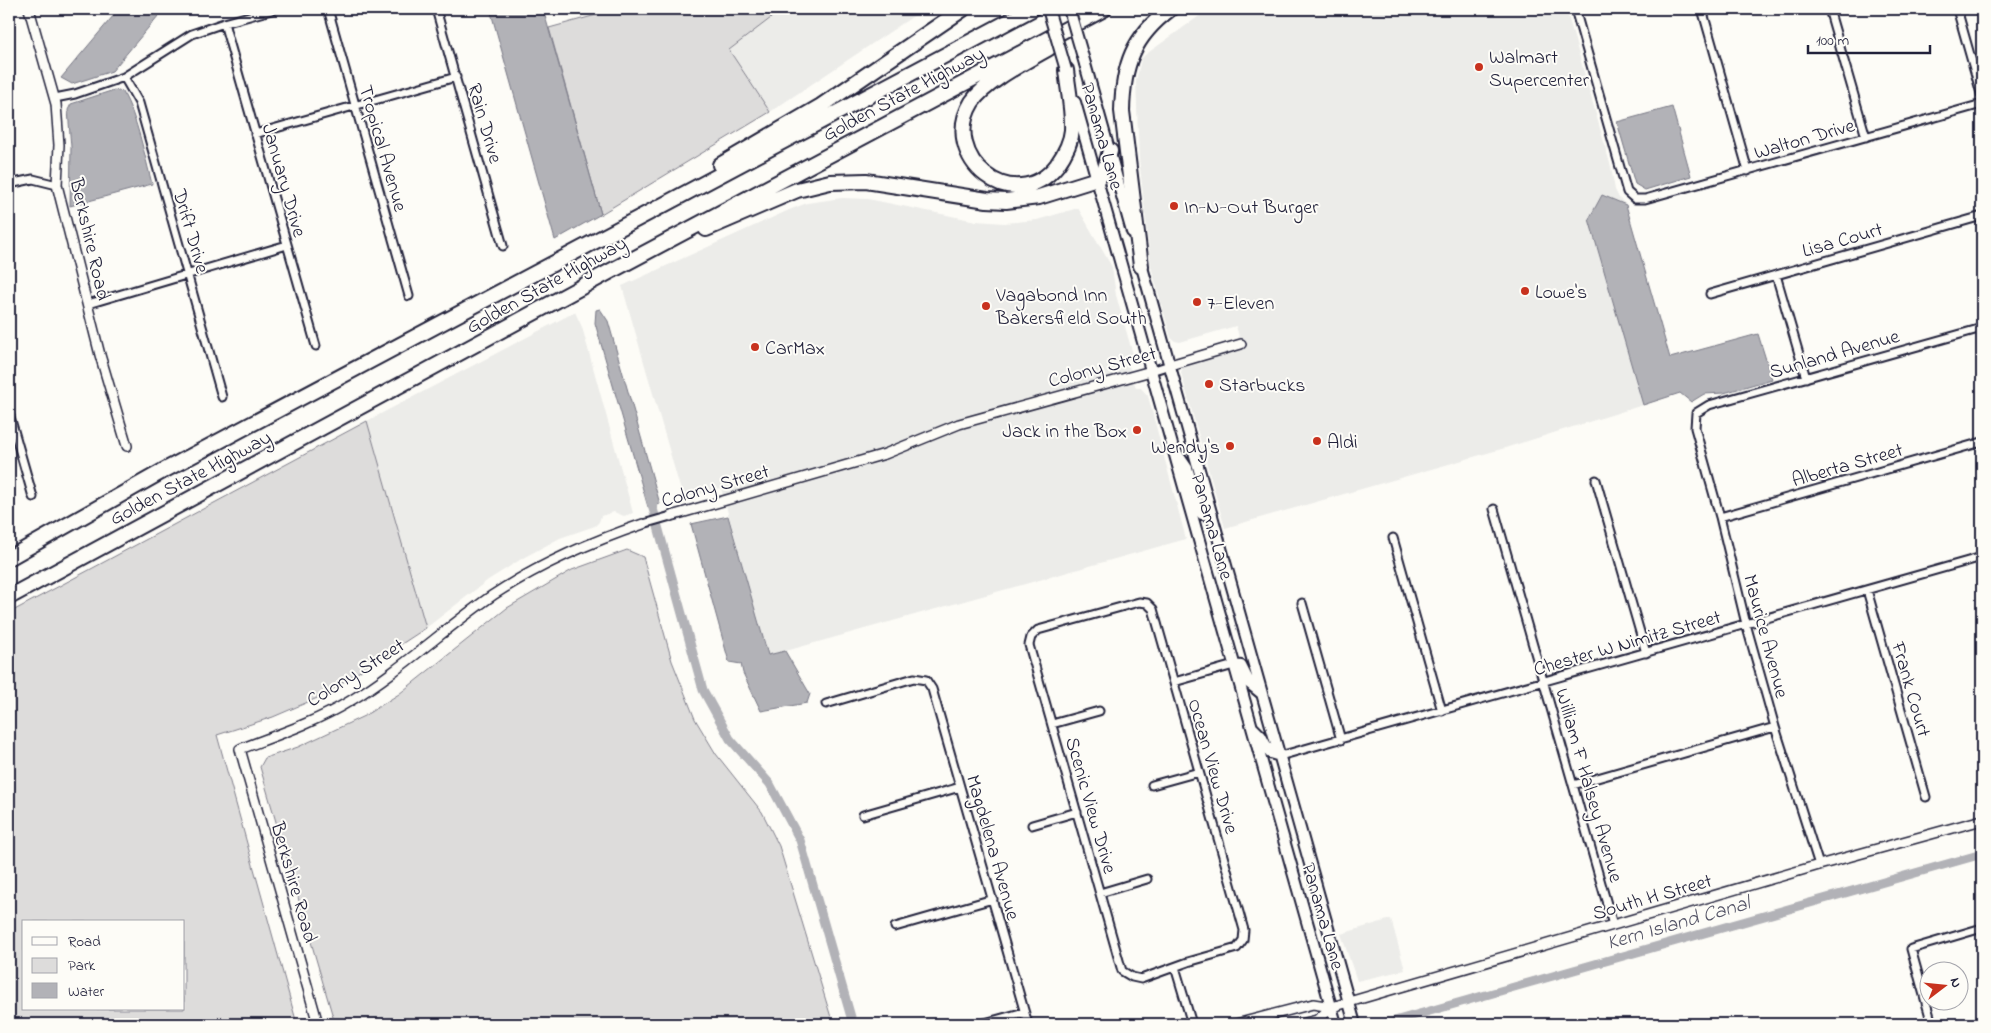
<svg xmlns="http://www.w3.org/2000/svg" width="1991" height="1033" viewBox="0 0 1991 1033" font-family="'Indie Flower',sans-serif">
	<rect width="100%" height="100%" fill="#fdfcf7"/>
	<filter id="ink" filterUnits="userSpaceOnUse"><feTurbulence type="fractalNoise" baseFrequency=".02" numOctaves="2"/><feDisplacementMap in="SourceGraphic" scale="10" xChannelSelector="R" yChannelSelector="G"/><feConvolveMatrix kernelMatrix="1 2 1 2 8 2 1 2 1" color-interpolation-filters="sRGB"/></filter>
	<g filter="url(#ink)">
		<!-- built -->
		<path fill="#ecece9" d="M769,9H924L770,112L729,50L771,18Z
			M1209,9H1566L1611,167L1615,190L1619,198L1626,205L1602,195L1589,219L1643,405L1505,448L1225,528L1181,373L1182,368L1186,364L1242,347L1236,326L1180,342L1175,341L1171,338L1151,267L1139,159L1136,81L1141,59L1145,55Z
			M842,198L868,199L976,221L1004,223L1037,220L1078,208L1112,267L1116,295L1132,351V355L1127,360L1136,388H1141L1148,396L1186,539L768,656L721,488L683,498L622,286L789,210L807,203Z
			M575,312L582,327L633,513L624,516L614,512L601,516L599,522L595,526L560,538L523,558L488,580L426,628L367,421Z
			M1391,919L1405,970L1357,981L1341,934Z"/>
		<!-- green -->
		<path fill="#dddcdb" stroke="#807f8b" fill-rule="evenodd" d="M618,9H769L771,18L729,50L770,112L601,214L549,28Z
			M367,421L426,628L322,696L273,717L217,735L297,1024H9V613ZM24,922H184V1009H24Z
			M627,550L643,557L672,661L695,719L716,754L762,812L779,846L833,1024H335L260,767L265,758L298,747L364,716L399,694L507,608L572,570Z"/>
		<!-- water -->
		<path fill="#b2b2b7" stroke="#787885" d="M119,9H164L112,71L72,84L61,78Z
			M490,9H543L601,214L555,240Z
			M114,90L123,92C138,120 144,153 152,184L70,206L71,147L68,110L71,104Z
			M1672,107L1691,176L1645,190L1635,184L1617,122Z
			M1602,195L1626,205L1670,358L1758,334L1772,379L1724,393L1704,394L1691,402L1680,393L1643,405L1589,219Z
			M600,309L608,321L660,504L648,507L595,323L596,310Z
			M728,516L768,655L785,651L810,694L807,703L761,711L743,673L741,664L729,662L691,524Z"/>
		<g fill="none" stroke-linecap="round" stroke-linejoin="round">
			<!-- canal -->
			<path stroke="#b2b2b7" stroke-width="9" d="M649,494L703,690L730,739L770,784L800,840L853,1024
				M1384,1024L1982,854"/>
			<!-- minor casing -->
			<g stroke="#22223b" stroke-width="11">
				<path id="minor" d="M328,9L409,296
					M436,9L503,246
					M1575,9L1627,192L1635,199H1645L1982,104
					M1702,9L1748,171
					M1829,9L1866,137
					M1957,9L1982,97
					M224,23L316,346
					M124,77L139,103L222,397
					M55,98L75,94L124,77L192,34L224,23L275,9
					M255,134L456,77
					M9,184L33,179L57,185
					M1776,275L1806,378
					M1710,294L1982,216
					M88,304L287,245
					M1151,371L1170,365
					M9,413L33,497
					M1596,480L1646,653
					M1494,509L1613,925
					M1720,517L1982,442
					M643,524L671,516
					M1393,538L1442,711
					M1867,590L1926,797
					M1139,602L1147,603L1153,609L1244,930L1243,940L1237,948L1188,962L1141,979L1132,977L1122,971L1029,645L1031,637L1038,630Z
					M1302,603L1341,740
					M1174,682L1234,665
					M826,704L914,678L926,680L932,689L1028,1024
					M1052,724L1099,711
					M1280,756L1982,557
					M1152,785L1199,772
					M1573,785L1775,727
					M863,815L960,787
					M1032,825L1077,812
					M1819,865L1775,727L1746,624L1720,517L1695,428L1696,413L1709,405L1982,328
					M1100,893L1147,879
					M895,927L993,899
					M1175,967L1192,1024
					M981,1024L1024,1012
					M1932,1024L1911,949L1982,928"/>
			</g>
			<!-- tertiary casing -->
			<g stroke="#22223b" stroke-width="12">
				<path id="tertiary" d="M29,9L56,104L59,145L57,185L100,355L127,446
					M1170,365L1241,344
					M671,516L885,454L959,424L1151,371
					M318,1024L240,749C277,735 316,722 350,701C401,670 444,629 493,595C540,564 590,542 643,524
					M1236,1024L1313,1004L1332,1007
					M1301,1024L1317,1020L1332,1007L1819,865L1982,820"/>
			</g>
			<!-- secondary casing -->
			<g stroke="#22223b" stroke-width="14">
				<path id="secondary" d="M1085,64L1132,232
					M1075,102L1336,1024
					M1140,260L1355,1024
					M1176,452L1187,468L1200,510L1202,514L1212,515
					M1234,665L1241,666L1250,684L1261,693
					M1252,727L1261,736L1270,753L1280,756"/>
			</g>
			<!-- motorway casing -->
			<g stroke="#22223b" stroke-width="18">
				<path id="motorway" d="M1049,48C1027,61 986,81 972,102C938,157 1014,220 1057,165C1064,155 1071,143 1072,130C1073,111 1068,89 1066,70
					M720,165L821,106L963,9
					M706,229L797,190L830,182L866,181L987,200L1006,201L1039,197L1097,179L1104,172L1110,151
					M1141,266L1122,111C1123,65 1133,37 1170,9
					M9,558L163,471L1032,9
					M9,597L609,272L1104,9"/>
			</g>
			<!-- minor -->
			<use href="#minor" stroke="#fdfcf7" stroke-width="7"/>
			<!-- tertiary -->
			<use href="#tertiary" stroke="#fdfcf7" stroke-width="9"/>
			<!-- secondary -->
			<use href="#secondary" stroke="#fdfcf7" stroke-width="10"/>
			<!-- motorway -->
			<use href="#motorway" stroke="#fdfcf7" stroke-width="14"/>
			<!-- secondary-bridge casing -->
			<g stroke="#22223b" stroke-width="14" stroke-linecap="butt">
				<path id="secondary-bridge" d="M1048,9L1066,70
					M1069,9L1085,64"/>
			</g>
			<!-- secondary-bridge -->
			<use href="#secondary-bridge" stroke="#fdfcf7" stroke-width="10"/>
		</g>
	</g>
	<!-- markers -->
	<g fill="#c8321e" stroke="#fdfcf7" stroke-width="2">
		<circle cx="1479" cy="67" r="5"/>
		<circle cx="1174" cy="206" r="5"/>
		<circle cx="1525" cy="291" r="5"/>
		<circle cx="1197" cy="302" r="5"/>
		<circle cx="986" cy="306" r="5"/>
		<circle cx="755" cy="347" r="5"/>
		<circle cx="1209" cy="384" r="5"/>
		<circle cx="1137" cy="430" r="5"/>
		<circle cx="1317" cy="441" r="5"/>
		<circle cx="1230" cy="446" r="5"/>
	</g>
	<g text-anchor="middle" stroke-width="4" stroke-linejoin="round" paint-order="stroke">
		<!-- poi labels -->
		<g font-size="20" fill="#22223b" stroke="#fdfcf7" text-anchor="start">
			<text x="1489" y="63">Walmart<tspan x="1489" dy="23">Supercenter</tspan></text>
			<text x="1184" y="213">In-N-Out Burger</text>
			<text x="1535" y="298">Lowe's</text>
			<text x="996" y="301">Vagabond Inn<tspan x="996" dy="23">Bakersfield South</tspan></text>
			<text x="1207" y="309">7-Eleven</text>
			<text x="765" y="354">CarMax</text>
			<text x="1219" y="391">Starbucks</text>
			<text x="1127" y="437" text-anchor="end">Jack in the Box</text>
			<text x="1327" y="448">Aldi</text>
			<text x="1220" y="453" text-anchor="end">Wendy's</text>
		</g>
		<!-- street labels -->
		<g font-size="20" fill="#22223b" stroke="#fdfcf7">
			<text transform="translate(903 93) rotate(-28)" y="7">Golden State Highway</text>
			<text transform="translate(486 123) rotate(74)" y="7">Rain Drive</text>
			<text transform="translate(1103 136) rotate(74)" y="7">Panama Lane</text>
			<text transform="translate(1804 138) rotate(-16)" y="7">Walton Drive</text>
			<text transform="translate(384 148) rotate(74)" y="7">Tropical Avenue</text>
			<text transform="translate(285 180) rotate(74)" y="7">January Drive</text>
			<text transform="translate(192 231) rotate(74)" y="7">Drift Drive</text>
			<text transform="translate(91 239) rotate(77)" y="7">Berkshire Road</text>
			<text transform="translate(1842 239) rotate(-16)" y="7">Lisa Court</text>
			<text transform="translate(546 284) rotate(-29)" y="7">Golden State Highway</text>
			<text transform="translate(1834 353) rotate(-16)" y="7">Sunland Avenue</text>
			<text transform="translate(1102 366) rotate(-15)" y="7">Colony Street</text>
			<text transform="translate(1847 464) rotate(-16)" y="7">Alberta Street</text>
			<text transform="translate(190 477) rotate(-28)" y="7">Golden State Highway</text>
			<text transform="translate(715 485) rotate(-16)" y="7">Colony Street</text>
			<text transform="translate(1213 526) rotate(74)" y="7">Panama Lane</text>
			<text transform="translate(1767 636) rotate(75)" y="7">Maurice Avenue</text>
			<text transform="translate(1627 642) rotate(-16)" y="7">Chester W Nimitz Street</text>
			<text transform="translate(355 672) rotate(-32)" y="7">Colony Street</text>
			<text transform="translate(1912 689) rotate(74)" y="7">Frank Court</text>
			<text transform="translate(1214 766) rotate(74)" y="7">Ocean View Drive</text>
			<text transform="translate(1590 785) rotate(74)" y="7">William F Halsey Avenue</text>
			<text transform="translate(1092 805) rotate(74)" y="7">Scenic View Drive</text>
			<text transform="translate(994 847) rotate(74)" y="7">Magdelena Avenue</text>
			<text transform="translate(295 882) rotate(74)" y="7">Berkshire Road</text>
			<text transform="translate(1652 896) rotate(-16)" y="7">South H Street</text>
			<text transform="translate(1324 916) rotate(74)" y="7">Panama Lane</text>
		</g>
		<!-- water labels -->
		<g font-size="21" font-style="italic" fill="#545466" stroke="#fdfcf7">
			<text transform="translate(1678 922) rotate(-16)" y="7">Kern Island Canal</text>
		</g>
	</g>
	<!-- margin -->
	<rect width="1991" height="1033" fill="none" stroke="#fdfcf7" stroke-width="30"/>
	<rect x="15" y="15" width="1961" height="1003" fill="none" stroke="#22223b" stroke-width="2" filter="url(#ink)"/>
	<!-- legend -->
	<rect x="22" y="920" width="162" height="90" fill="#fdfcf7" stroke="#a5a5ac"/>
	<rect x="32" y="937" width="25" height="8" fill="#fdfcf7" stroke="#a5a5ac"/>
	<text x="68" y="946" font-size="15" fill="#22223b">Road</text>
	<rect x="32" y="958" width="25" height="15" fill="#dddcdb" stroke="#a5a5ac"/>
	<text x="68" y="970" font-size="15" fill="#22223b">Park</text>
	<rect x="32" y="983" width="25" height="15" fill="#b2b2b7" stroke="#a5a5ac"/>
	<text x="68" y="996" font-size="15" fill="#22223b">Water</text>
	<!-- north arrow -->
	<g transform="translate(1944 986) rotate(74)"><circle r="24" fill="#fdfcf7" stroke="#a5a5ac"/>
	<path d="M0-4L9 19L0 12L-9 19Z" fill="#c8321e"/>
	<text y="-8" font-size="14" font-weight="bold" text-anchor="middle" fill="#22223b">N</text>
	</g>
	<!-- scale -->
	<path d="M1808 45v8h122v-8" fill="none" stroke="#22223b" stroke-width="2.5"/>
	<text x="1816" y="45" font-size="15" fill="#22223b" stroke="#fdfcf7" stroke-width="4" paint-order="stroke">100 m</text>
</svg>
